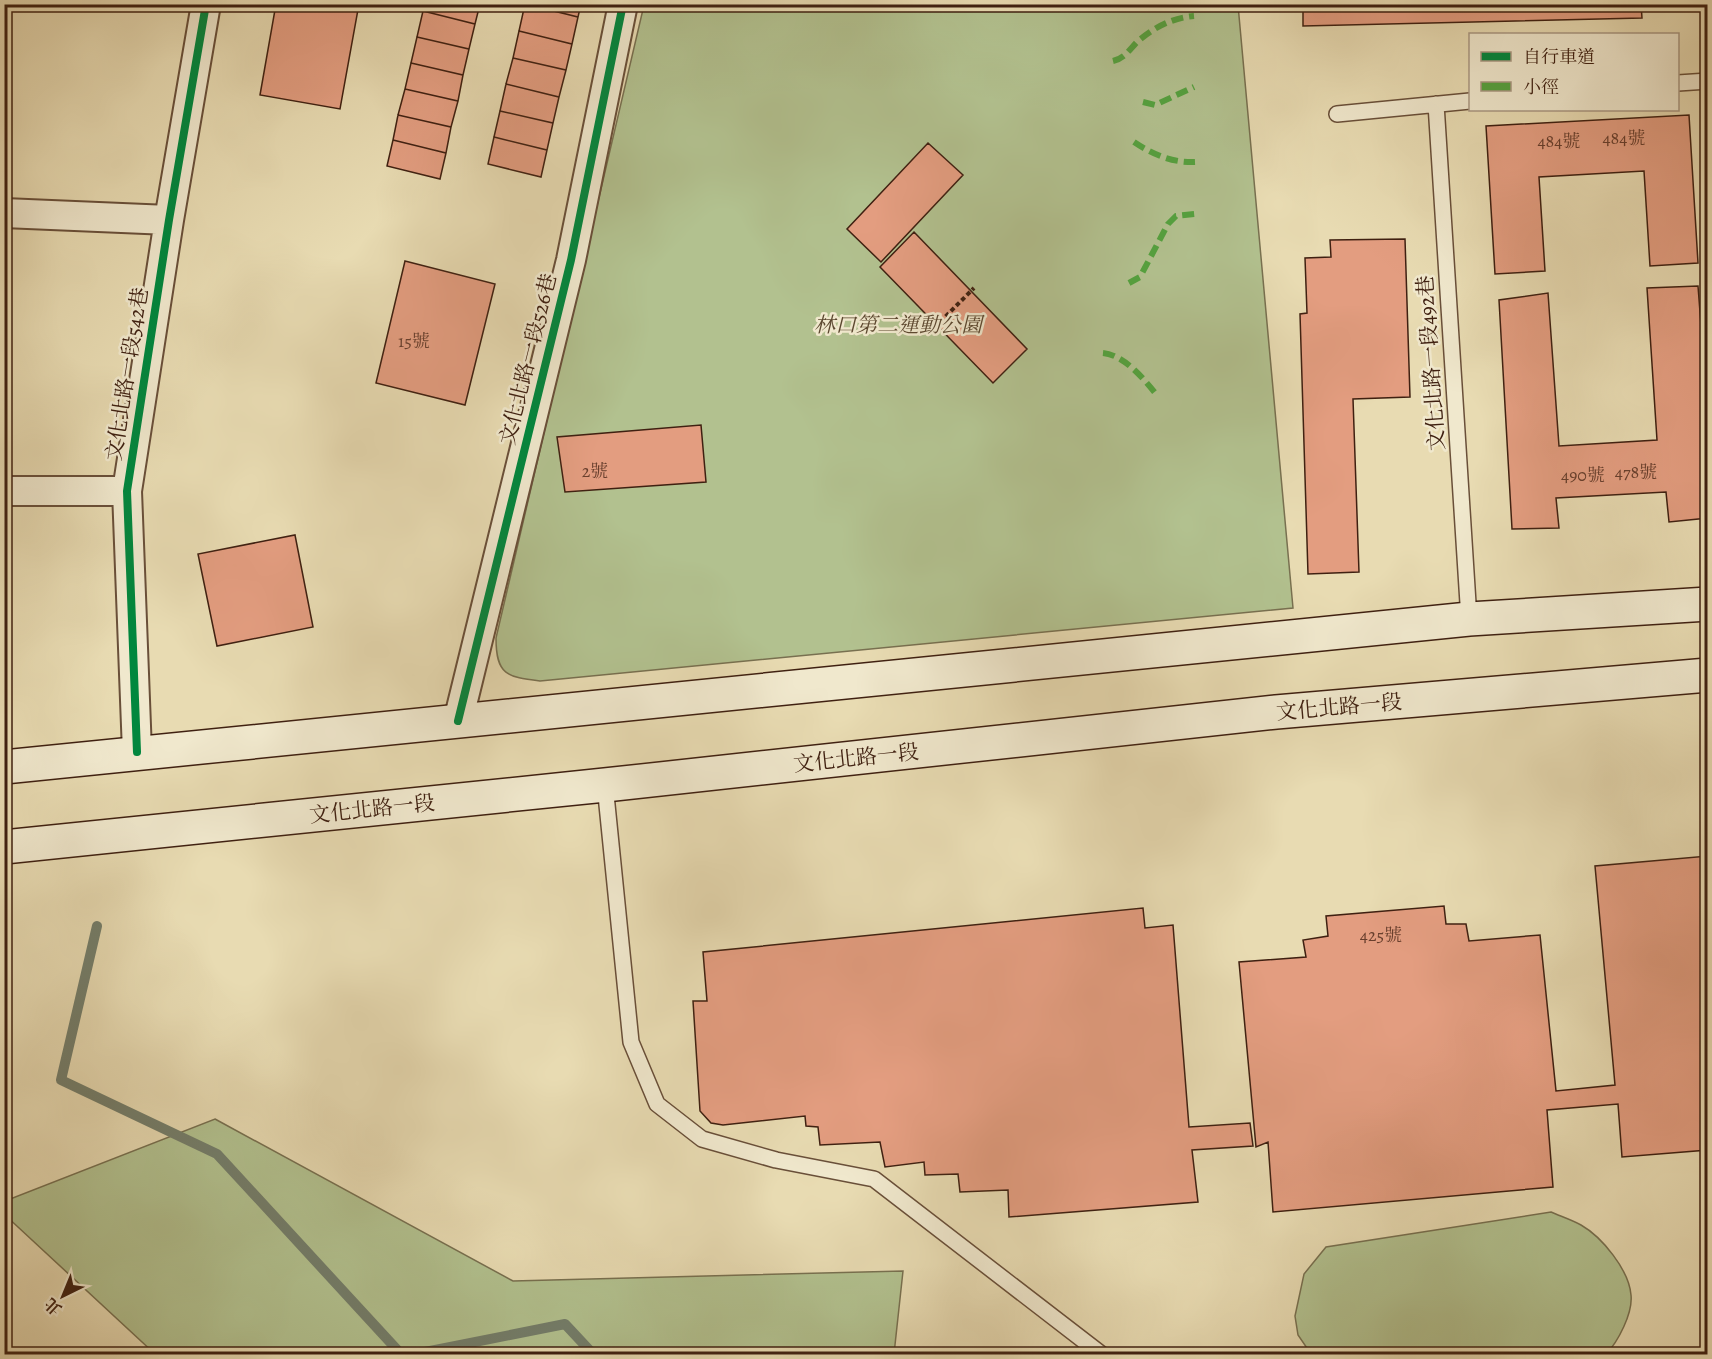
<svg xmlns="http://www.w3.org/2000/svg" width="1712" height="1359" viewBox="0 0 1712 1359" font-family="Alegreya,'Noto Serif TC',serif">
	<rect width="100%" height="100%" fill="#e8dbb2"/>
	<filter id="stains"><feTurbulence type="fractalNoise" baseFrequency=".00333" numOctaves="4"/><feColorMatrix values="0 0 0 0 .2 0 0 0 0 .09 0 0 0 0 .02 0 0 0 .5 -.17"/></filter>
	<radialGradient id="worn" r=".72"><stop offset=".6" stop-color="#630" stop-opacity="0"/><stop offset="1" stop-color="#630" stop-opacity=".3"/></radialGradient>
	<!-- green -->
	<path fill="#b2c18f" stroke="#787050" stroke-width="1.5" d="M644,5H1238L1293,608L540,681C507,677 496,675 496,638Z
		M215,1119L513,1281L903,1271L894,1354H155L5,1215V1201Z
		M1551,1212C1560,1216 1572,1220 1581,1225C1602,1237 1629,1270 1631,1295C1633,1313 1618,1342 1606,1354H1311L1298,1335L1295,1316L1304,1274L1326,1247Z"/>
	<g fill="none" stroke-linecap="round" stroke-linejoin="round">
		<!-- stream -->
		<path stroke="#747e6b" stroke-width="10" d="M97,926L61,1080L217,1154L401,1354
			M415,1354L565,1324L593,1354"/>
	</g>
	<!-- building -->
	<path fill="#e39d80" stroke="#3f2011" stroke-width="1.5" d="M276,4H359L340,109L260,95Z
		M424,4H480L475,24L423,11Z
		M525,4L578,17L572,44L519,31Z
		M526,4H581L578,17Z
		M1303,4H1641L1642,18L1303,26Z
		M423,11L475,24L469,49L417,37Z
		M519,31L572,44L566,70L513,58Z
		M417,37L469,49L463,75L411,63Z
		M513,58L566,70L559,97L506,84Z
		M411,63L463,75L458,101L405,89Z
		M506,84L559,97L553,123L500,111Z
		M405,89L458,101L451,127L398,115Z
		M500,111L553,123L547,150L494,137Z
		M398,115L451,127L446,153L393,140Z
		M1689,115L1698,263L1650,266L1644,171L1539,177L1545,271L1495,274L1486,126Z
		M494,137L547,150L541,177L488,164Z
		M393,140L446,153L440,179L387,166Z
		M928,143L963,175L881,262L847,229Z
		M914,232L1027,349L993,383L880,267Z
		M1405,239L1410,397L1353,399L1359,572L1308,574L1300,314L1307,313L1305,258L1331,257L1330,240Z
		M405,261L495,284L465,405L376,383Z
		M1698,286L1708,417V518L1669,522L1666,492L1556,498L1559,528L1512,529L1499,300L1548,293L1559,446L1657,440L1647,288Z
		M701,425L706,482L565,492L557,437Z
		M295,535L313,627L217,646L198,554Z
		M1708,856V1150L1622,1157L1618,1104L1547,1110L1553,1187L1273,1212L1268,1142L1256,1147L1239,962L1306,957L1303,940L1328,936L1326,916L1444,906L1446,924H1466L1469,941L1540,935L1556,1091L1615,1085L1595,866Z
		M1143,908L1145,928L1173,925L1189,1127L1250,1123L1253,1146L1192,1150L1198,1202L1009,1217L1008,1190L960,1192L958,1174L925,1175L924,1162L885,1167L880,1142L820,1145L818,1127L806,1126L805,1116L723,1125L711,1123L700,1111L693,1001H707L703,952Z"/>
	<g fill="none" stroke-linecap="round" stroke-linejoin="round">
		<!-- lane casing -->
		<g stroke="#694f39" stroke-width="18">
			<path id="lane" d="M1678,83L1708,81
				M1436,104L1469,619
				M1337,114L1470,101
				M605,785L631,1042L657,1104L702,1139L776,1160L874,1179L1101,1354"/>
		</g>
		<!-- street casing -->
		<g stroke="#694f39" stroke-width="32">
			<path id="street" d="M4,213L169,220
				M4,491H127
				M458,721L571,260L623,4
				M137,752L127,491L169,220L206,4"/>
		</g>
		<!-- secondary casing -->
		<g stroke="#3f2011" stroke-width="36">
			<path id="secondary" d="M4,767L1469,619L1708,604
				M4,847L605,785L1276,712L1708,675"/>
		</g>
		<!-- path -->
		<path stroke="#3f2011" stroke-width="4" stroke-dasharray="4.5 3" stroke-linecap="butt" d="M935,327L974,288"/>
		<!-- lane -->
		<use href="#lane" stroke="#f0e8cd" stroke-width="15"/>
		<!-- street -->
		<use href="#street" stroke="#f0e8cd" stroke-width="28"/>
		<!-- secondary -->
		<use href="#secondary" stroke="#f0e8cd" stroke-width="33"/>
		<!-- quiet -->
		<path stroke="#54a23f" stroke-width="6" stroke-dasharray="12 6" stroke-linecap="butt" d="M1113,61C1125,58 1129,50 1138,41C1155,27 1172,18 1194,16
			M1143,102L1155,105L1194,87
			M1134,142C1152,154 1172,163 1195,162
			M1129,283L1140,277L1168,224L1176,216L1195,214
			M1103,353C1124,355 1143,378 1156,394"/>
		<!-- cycleway casing -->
		<g stroke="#f0e8cd" stroke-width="11">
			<path id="cycleway" d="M458,721L571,260L623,4
				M137,752L127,491L169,220L206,4"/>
		</g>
		<!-- cycleway -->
		<use href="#cycleway" stroke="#00873e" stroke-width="8"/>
	</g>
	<g text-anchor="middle" stroke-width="5" stroke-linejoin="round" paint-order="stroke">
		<!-- number labels -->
		<g font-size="18" fill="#683f2d">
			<text x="1624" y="144">484號</text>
			<text x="1559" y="147">484號</text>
			<text x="414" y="347">15號</text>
			<text x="595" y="477">2號</text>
			<text x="1636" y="478">478號</text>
			<text x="1583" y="481">490號</text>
			<text x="1381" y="941">425號</text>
		</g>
		<!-- park labels -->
		<g font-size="21" font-style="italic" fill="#5c4830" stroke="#f0e8cd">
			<text x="898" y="332">林口第二運動公園</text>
		</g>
		<!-- street labels -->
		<g font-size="21" fill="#3f2011" stroke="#f0e8cd">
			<text transform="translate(528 359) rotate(-76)" y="7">文化北路一段526巷</text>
			<text transform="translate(1431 363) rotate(-94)" y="7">文化北路一段492巷</text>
			<text transform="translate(127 374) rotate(-81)" y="7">文化北路一段542巷</text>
			<text transform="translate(1339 707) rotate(-5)" y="7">文化北路一段</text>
			<text transform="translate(856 758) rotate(-6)" y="7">文化北路一段</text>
			<text transform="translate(372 809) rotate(-6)" y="7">文化北路一段</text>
		</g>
	</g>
	<!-- margin -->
	<rect width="1712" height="1359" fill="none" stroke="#e8dbb2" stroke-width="24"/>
	<rect x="6" y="6" width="1700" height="1347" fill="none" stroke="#3f2011" stroke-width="3"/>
	<rect x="12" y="12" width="1688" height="1335" fill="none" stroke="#3f2011" stroke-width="1.5"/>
	<!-- legend -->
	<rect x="1469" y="33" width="210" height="78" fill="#f0e8cd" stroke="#a99882" stroke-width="1.5"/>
	<rect x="1481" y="52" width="30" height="9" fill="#00873e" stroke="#a99882" stroke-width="1.5"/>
	<text x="1523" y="63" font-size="18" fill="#3f2011">自行車道</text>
	<rect x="1481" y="82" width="30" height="9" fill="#54a23f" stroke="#a99882" stroke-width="1.5"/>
	<text x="1523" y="93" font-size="18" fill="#3f2011">小徑</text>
	<!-- north arrow -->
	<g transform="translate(63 1296) rotate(223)" stroke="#f0e8cd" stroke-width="4.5" paint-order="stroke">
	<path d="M0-4.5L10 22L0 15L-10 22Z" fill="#3f2011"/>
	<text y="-9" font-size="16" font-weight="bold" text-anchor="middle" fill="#3f2011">北</text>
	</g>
	<rect width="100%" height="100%" filter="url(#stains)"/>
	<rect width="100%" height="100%" fill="url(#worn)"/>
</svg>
